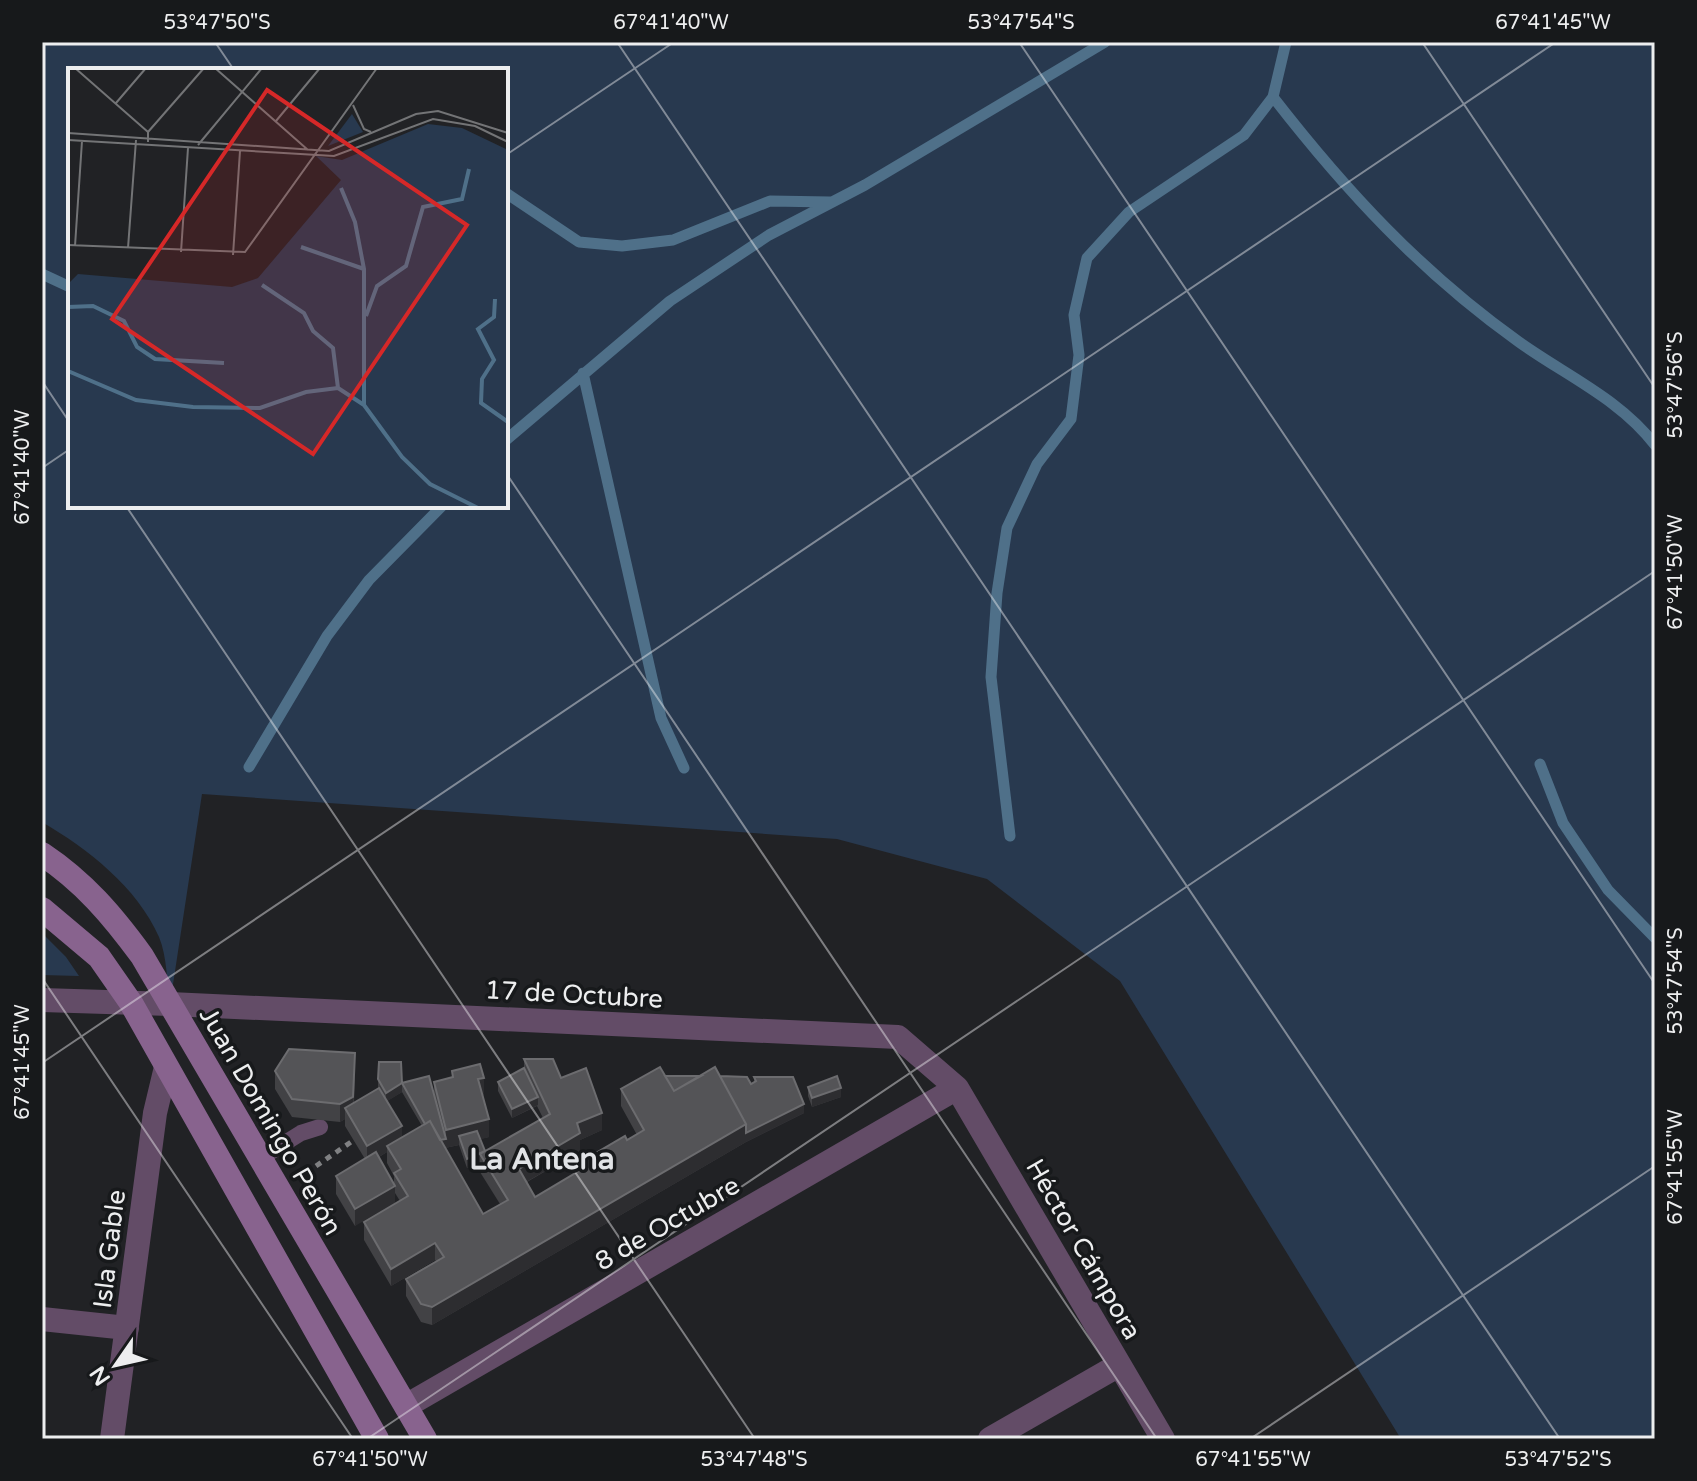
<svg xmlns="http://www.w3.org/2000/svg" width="1697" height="1481" viewBox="0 0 1697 1481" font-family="'Varela Round',sans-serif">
	<rect width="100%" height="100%" fill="#212225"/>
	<!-- green -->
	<path fill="#28394f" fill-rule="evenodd" d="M42,42H1655V1439H1401L1120,981L987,879L837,839L202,794L170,1004C167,983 167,956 159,937C137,887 88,849 42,822ZM70,70H506V506H70Z
		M42,933L66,957L79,976L42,975Z"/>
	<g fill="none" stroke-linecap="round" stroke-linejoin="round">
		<!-- stream -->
		<path stroke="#4f7089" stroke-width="11" d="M1273,97C1346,191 1421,272 1519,342C1565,375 1620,399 1655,445
			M506,193L579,242L622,246L673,240L770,201L830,202
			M42,274L70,287
			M583,373L661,718L684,768
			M506,440L670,301L769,235L865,185L1105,42
			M1540,764L1563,823L1608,890L1655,938
			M249,767L327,636L369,580L442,506
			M1010,836L991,677L997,593L1007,528L1037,464L1071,419L1079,355L1074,315L1087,258L1129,212L1244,135L1273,97L1286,42"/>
		<!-- path -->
		<path stroke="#808183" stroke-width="5" stroke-dasharray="6 6" stroke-linecap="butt" d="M316,1166L354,1140"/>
		<!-- service -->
		<path stroke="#634c67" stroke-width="16" d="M261,1158L301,1133L320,1127"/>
		<!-- minor -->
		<path stroke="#634c67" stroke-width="24" d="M170,1004L898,1037L957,1088L1163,1439
			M42,1319L127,1328
			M406,1406L957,1088
			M112,1439L155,1113L166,1067
			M990,1439L1119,1365"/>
		<!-- tertiary -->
		<path stroke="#634c67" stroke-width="24" d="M42,1000L170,1004"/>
		<!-- secondary -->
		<path stroke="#88638e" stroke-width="24" d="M42,854C84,882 112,915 142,956L425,1439
			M42,909L99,957L131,1003L377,1439"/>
	</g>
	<!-- wall -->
	<path fill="#424245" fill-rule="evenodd" d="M524,1059L561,1078L602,1130L580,1140V1151L527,1182L535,1197L579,1171V1163L637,1135L621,1106V1089L665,1076H720L751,1084L754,1083V1077L804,1113L746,1142L432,1325L421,1322L406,1296V1279L436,1261L435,1260L391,1286L364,1240V1222L400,1201L395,1193L355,1226L336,1194V1176L365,1159L345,1126V1119L340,1122L292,1117L275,1089V1071H355L354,1103L378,1089V1079L402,1083L434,1093V1082L452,1078V1071L484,1095H483L489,1137L480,1139L485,1151L543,1118L537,1106L512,1118L498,1091V1082L524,1068ZM402,1092L422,1126L402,1137L387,1101ZM459,1145L467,1168L480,1163V1172L500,1204L483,1214L445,1148ZM387,1152V1163L394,1176V1184L379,1157Z
		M808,1087L841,1097L812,1107L808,1096Z"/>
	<!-- shaded-wall -->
	<path fill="#2d2d30" d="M355,1053L353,1115L345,1108V1119L340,1122V1104Z
		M484,1078V1095L478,1097V1079Z
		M402,1083V1092L386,1102V1093Z
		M841,1088V1097L812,1107V1098Z
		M538,1097V1105L512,1118V1109Z
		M804,1104V1113L746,1142L432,1325V1307L746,1124Z
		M602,1113V1130L580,1140V1151L519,1186V1169L577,1123Z
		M489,1119V1137L462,1144L459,1136V1145L435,1150V1141L446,1139V1130Z
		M402,1126V1144L387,1146V1152L367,1164V1146Z
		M480,1154V1163L467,1168V1159Z
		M395,1186V1203L355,1226V1209Z
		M435,1243V1260L391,1286V1269Z"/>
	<!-- building -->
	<path fill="#545457" stroke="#6c6c6f" stroke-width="2" d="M289,1049L355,1053L353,1097L340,1104L292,1099L275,1071Z
		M524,1059H553L561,1078L586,1068L602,1113L577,1123L580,1133L519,1169L535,1197L582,1169L579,1163L625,1136L627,1140L644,1130L621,1089L660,1067L674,1091L715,1067L746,1124L432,1307L421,1304L406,1279L444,1257L435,1243L391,1269L364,1222L408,1196L394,1173L401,1169L387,1146L430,1121L483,1214L508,1200L480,1154L550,1114Z
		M379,1062H401L402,1083L386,1093L378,1079Z
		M480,1064L484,1078L478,1079L489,1119L446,1130L434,1082L453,1077L452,1071Z
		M524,1068L538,1097L512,1109L498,1082Z
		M429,1076L446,1139L440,1140L430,1121L425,1124L402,1083Z
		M665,1076H701L674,1091Z
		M720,1076L747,1077L751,1084L756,1081L754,1077H793L804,1104L746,1133V1124Z
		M837,1076L841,1088L812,1098L808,1087Z
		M379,1088L402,1126L367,1146L345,1108Z
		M477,1131L485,1151L467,1159L459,1136Z
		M376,1152L395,1186L355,1209L336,1176Z"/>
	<!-- ticks -->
	<path fill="none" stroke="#edeeef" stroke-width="2" stroke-opacity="0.45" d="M215,42L234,70M617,42L1560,1439M1019,42L1655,984M1422,42L1655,388M506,155L674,42M42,381L70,423M42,468L70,449M506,473L1157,1439M126,506L755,1439M42,978L353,1439M42,1063L1556,42M367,1439L1655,571M1250,1439L1655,1166"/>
	<g text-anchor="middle" stroke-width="7" stroke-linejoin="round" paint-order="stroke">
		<!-- street labels -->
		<g font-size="26" fill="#edeeef" stroke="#17191b">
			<text transform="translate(574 994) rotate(3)" y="9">17 de Octubre</text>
			<text transform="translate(271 1121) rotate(60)" y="9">Juan Domingo Perón</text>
			<text transform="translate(667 1223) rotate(-30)" y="9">8 de Octubre</text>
			<text transform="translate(109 1249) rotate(-83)" y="9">Isla Gable</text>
			<text transform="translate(1084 1249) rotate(60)" y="9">Héctor Cámpora</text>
		</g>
		<!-- quarter labels -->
		<g font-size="30" font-weight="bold" fill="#e1e3e6" stroke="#17191b">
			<text x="542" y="1169">La Antena</text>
		</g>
	</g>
	<!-- overview -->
	<g transform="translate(68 68)">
		<rect width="440" height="440" fill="#212225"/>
		<path d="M284,46L295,64L260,78ZM360,56L394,60L440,82V440H0V216L10,206L164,219L190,210L273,112L248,88L274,92Z" fill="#28394f"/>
		<path fill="none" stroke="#4f7089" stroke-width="4" d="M273,120L287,154L296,201V337L334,389L362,416L410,440M233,179L296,201M194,217L236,245L245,263L265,280L270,320L296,337M427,231L426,249L410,261L426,292L414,311L413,335L440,354M0,239L25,238L56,253L69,279L87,291L156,295M298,248L309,218L338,198L355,139L394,131L401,101M0,303L68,332L125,339L192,340L238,324L270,320"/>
		<path fill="none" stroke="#737476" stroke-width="2" d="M7,0L80,64M147,0L240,82M48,35L78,0M285,37L296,61L303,64M208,53L252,0M0,65L261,83L348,46L370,43L440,65M0,72L266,88L365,51L407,58L440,74M80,74V64L136,0M130,77L194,0M0,177L177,184L309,0M7,178L14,73M60,180L68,72M113,184L120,80M165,187L172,83"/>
		<path fill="#d62828" fill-opacity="0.15" stroke="#d62828" stroke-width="4" d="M199,22L399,157L245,386L44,251Z"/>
		<rect width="440" height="440" fill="none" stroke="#edeeef" stroke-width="4"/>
	</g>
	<!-- border -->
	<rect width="1697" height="1481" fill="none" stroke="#17191b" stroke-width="88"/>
	<!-- north arrow -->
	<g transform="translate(116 1365) rotate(236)" stroke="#17191b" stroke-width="6" paint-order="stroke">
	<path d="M0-6L14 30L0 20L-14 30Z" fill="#edeeef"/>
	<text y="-12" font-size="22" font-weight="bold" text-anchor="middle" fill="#edeeef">N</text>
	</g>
	<rect x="44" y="44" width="1609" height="1393" fill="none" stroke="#edeeef" stroke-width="3"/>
	<g font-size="20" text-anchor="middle" fill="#edeeef">
		<text x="217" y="29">53°47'50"S</text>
		<text x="671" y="29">67°41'40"W</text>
		<text x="1021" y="29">53°47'54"S</text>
		<text x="1553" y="29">67°41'45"W</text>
		<text transform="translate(1675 385) rotate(-90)" y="7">53°47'56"S</text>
		<text transform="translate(22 467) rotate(-90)" y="7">67°41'40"W</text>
		<text transform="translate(1675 572) rotate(-90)" y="7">67°41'50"W</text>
		<text transform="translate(1675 981) rotate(-90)" y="7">53°47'54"S</text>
		<text transform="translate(22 1062) rotate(-90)" y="7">67°41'45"W</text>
		<text transform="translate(1675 1167) rotate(-90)" y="7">67°41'55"W</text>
		<text x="370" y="1466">67°41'50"W</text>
		<text x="754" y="1466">53°47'48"S</text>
		<text x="1253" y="1466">67°41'55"W</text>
		<text x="1558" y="1466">53°47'52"S</text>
	</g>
</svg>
